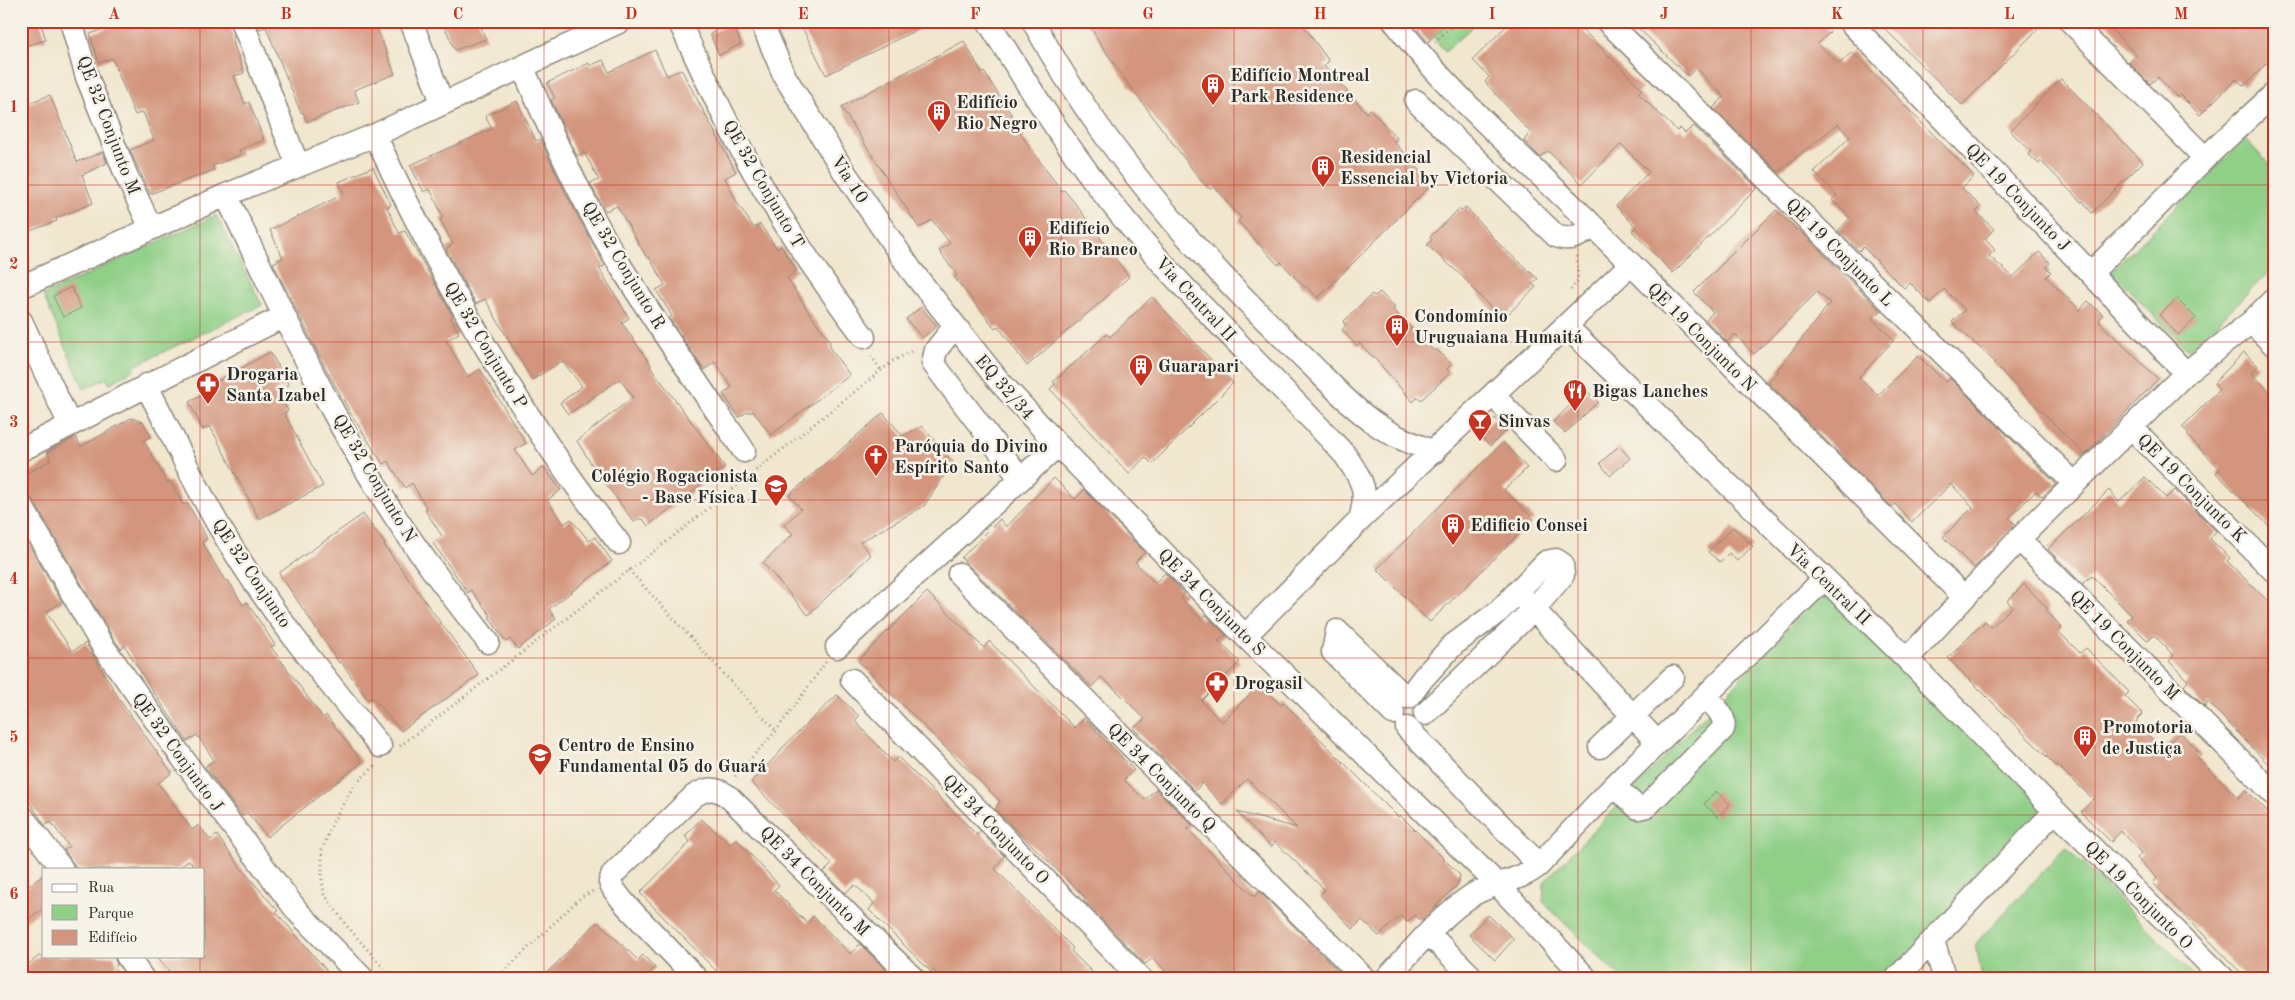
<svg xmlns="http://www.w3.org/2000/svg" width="2295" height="1000" viewBox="0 0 2295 1000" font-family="'Old Standard TT',serif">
	<rect width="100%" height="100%" fill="#f7f3e8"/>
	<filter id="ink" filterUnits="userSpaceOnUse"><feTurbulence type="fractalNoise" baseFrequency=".02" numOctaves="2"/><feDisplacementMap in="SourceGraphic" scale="10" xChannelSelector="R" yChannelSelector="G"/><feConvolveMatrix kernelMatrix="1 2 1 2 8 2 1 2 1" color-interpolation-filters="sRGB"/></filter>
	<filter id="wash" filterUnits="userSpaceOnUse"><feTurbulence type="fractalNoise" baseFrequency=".0096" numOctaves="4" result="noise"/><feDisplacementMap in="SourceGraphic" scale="20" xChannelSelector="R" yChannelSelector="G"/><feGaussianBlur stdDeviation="1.12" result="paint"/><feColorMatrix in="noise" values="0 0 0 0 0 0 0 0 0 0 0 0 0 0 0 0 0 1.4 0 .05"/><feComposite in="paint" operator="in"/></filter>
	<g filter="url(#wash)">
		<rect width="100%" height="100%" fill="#f1e6ce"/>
		<!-- green -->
		<path fill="#8fcf87" stroke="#5d7d59" d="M1421,21H1478L1445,52Z
			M2245,139L2274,169V267L2189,351L2111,272Z
			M216,215L262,305L134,366L135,369L109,384L107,378L84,389L43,295Z
			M1835,597L2043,802L2040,830L1903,979H1622L1543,902L1544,882L1817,599Z
			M2066,847L2198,979H1982L1976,943Z"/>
		<g id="blocks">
			<!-- building -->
			<path fill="#d3957d" d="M21,21H40L46,40L21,47Z
				M126,21H229L234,38L233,39L234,45L244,73L234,76L245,104L249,102L264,140L239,150L241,155L212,166L214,170L150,194L130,150L154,140L143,112L135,115L112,58L99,63L90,34Z
				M256,21H374L395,74L354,90L359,102L307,122L303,112L301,113L266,27L259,29Z
				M442,21H478L486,39L455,50Z
				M799,21H934L826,75Z
				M1086,21H1300L1329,61L1324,66L1367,113L1370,109L1397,138L1394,142L1426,177L1424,178L1430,186L1318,298L1306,286L1304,287L1281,262L1278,265L1238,221L1241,218L1214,186L1210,189L1202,182L1120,73Z
				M1427,21H1448L1428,42L1418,30Z
				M1511,21H1574L1642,89L1638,93L1677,131L1680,128L1685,133L1694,126L1757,188L1673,273L1632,231L1636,227L1616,206L1649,172L1621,144L1582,184L1548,151L1540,157L1524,141L1530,132L1485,82L1489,77L1473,60Z
				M1631,21H1820L1830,32L1818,44L1839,64L1852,52L1974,176L1962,188L1981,207L1976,212L1994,229L1985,239L1995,250L1989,256L2013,277L2039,252L2050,263L2046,267L2051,272L2046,277L2080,310L2088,301L2103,315L2099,320L2100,323L2158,379L2085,455L1993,363L1995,362L1952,322L1965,310L1944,289L1930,303L1910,283L1904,288L1863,247L1859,251L1838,231L1850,218L1832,200L1837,195L1814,172L1850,137L1838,124L1778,172L1713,108L1724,97L1696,68L1688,76Z
				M1877,21H2046L1962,105Z
				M2104,21H2268L2274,27V56L2244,86L2236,79L2200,115L2180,95L2177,97L2158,77L2150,84L2129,63L2136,55Z
				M732,23L741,44L719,55L710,34Z
				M964,41L982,73L984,72L1020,128L1017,129L1046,170L1062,191L1064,190L1074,202L1129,277L1027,366L1004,334L998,326L995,328L954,277L957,275L939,251L950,243L932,220L919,228L841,107Z
				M655,50L667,76L681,69L736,172L725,178L738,204L754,228L760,224L777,249L781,246L797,270L787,278L810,314L829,339L831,350L850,375L771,435L753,411L750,413L749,411L739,417L723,394L732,387L715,362L704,370L669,318L672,316L656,290L665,285L649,257L647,258L617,206L605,211L590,183L599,180L584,152L577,156L551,100L555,98L547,83L589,63L590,66L603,60L609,72Z
				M2061,79L2143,162L2092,213L2083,201L2081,202L2041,161L2039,164L2028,154L2031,151L2010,131Z
				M50,95L77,162L103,152L107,163L82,175L93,203L56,218L57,221L27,232L26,228L21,230V106Z
				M517,101L536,141L540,139L566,194L605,266L599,268L629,318L622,323L651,365L650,366L725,467L648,526L643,519L641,520L639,518L634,522L592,465L577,441L633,397L620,379L568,414L560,403L582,386L562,361L532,380L485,299L476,304L467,288L446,249L453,244L440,219L443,217L430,189L424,192L410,165L492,129L485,116Z
				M373,167L391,205L387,207L399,233L405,231L453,316L451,318L459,333L446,341L468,377L480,369L526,443L515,450L532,476L544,467L561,490L547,500L564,524L571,519L589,541L595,537L612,561L549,609L556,619L518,649L510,639L506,642L489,617L491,616L471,590L468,593L433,543L442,536L425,510L427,509L412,483L405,488L388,461L383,464L351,414L326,369L273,263L283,258L270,230L344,194L339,182Z
				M1466,207L1500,245L1538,279L1532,283L1536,287L1507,315L1504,313L1499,317L1463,277L1427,245L1432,240L1430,237L1459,209L1461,211Z
				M1776,210L1797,230L1798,229L1881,311L1872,318L1894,340L1859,377L1878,395L1918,356L1946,382L1950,378L2056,484L2042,497L2036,491L2009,518L2015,524L1974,568L1943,537L1973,507L1951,484L1912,522L1895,504L1892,507L1768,382L1779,371L1777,370L1830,303L1817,292L1754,354L1735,334L1727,342L1706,320L1713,312L1694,292Z
				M71,287L81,308L63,317L53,296Z
				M1380,292L1395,308L1393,310L1434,351L1436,349L1451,364L1447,369L1450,373L1421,400L1418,397L1413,402L1377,361L1359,343L1357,346L1342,330L1346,325L1343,322L1372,294L1375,296Z
				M1152,297L1233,383L1152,464L1145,457L1129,474L1050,389L1055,384L1053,382L1107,334L1110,337Z
				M2177,299L2196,318L2178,335L2159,315Z
				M921,307L937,326L922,338L906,319Z
				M270,352L289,385L276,389L288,411L284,413L323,486L259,519L210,426L203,430L189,402L214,389L213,384Z
				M2244,352L2258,366L2251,373L2274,396V531L2216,473L2220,469L2187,435L2189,433L2182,427L2219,390L2214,383Z
				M1586,390L1598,402L1565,433L1553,422Z
				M883,413L903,436L922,426L953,462L924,506L860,542L871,555L808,615L763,563L793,534L784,525L801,509L789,495Z
				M131,418L143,422L151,436L144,440L167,483L170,481L183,505L187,503L201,527L207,539L202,542L225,581L228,580L243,605L247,602L275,645L271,647L323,718L326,715L362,762L267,837L247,812L242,816L205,767L214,760L197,735L187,741L150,687L125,646L121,649L113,638L32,498L28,494L21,492V476L50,461L48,452L76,437L81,447Z
				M1495,418L1507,430L1490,446L1479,434Z
				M1503,442L1527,468L1504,490L1534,519L1430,622L1377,569Z
				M1619,446L1630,458L1610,476L1600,463Z
				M2145,477L2166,498L2175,490L2216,531L2210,539L2230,558L2227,561L2274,607V770L2208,702L2205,707L2184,686L2188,681L2169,661L2174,656L2154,635L2148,641L2127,620L2132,616L2092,576L2082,584L2048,549L2109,490L2119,502Z
				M1054,478L1075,499L1084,490L1145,552L1135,562L1155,583L1165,573L1185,594L1181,598L1201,619L1206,615L1226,635L1218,641L1240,662L1201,701L1222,722L1260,684L1281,705L1283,702L1398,817L1400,815L1460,875L1458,884L1421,921L1415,915L1407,922L1400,916L1379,936L1362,920L1353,929L1320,895L1325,890L1275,842L1271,847L1237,812L1297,828L1247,779L1222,804L1202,783L1195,791L1133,728L1145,719L1113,687L1101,677L1092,687L961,558L1000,519L1006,527Z
				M363,514L385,544L384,545L479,675L401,731L372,697L368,700L341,662L339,663L279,573Z
				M1733,527L1753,546L1737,561L1729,553L1720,562L1708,552Z
				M21,532L62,602L46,612L72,651L86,643L121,702L172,773L158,783L192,830L199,825L210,840L217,835L240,867L278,911L276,912L334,979H175L157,956H204V869H196L189,860L178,869H77L64,850L69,847L51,822L45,825L28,800L21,802Z
				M2024,584L2048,609L2046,611L2062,627L2058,631L2080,653L2086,648L2129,692L2125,696L2143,714L2136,721L2161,750L2180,732L2201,754L2197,757L2238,798L2246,790L2274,818V979H2247L2153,883L2157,878L2137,858L2142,853L2121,831L2111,842L2081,812L2093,799L2057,765L2056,766L1948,658L1985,621L1991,627L2012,607L2007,601Z
				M927,592L984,648L989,641L1075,728L1084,718L1134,770L1124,780L1145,800L1156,789L1192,825L1188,829L1254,897L1259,891L1346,979H1173L1153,958L1145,964L1084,901L1086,898L995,809L1000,801L858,661Z
				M837,695L859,716L855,721L893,762L898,757L977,835L980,831L1004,856L995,869L1073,948L1071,951L1099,979H942L933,970L931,972L869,910L874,903L855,885L845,893L824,872L832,864L751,782L781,751L780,750Z
				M1716,791L1730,804L1718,817L1704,804Z
				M701,819L730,844L736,839L779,885L774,890L807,923L813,916L850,954L860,944L895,979H724L640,893L690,842L685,836Z
				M44,875V908L21,924V891Z
				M1488,915L1514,939L1495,960L1469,935Z
				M596,923H599L638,960L643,955L655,968L645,979H541Z
				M39,956H114L117,965L114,968L122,979H21V970Z"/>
		</g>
	</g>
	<g filter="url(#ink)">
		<use href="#blocks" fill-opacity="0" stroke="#8e887c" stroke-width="1"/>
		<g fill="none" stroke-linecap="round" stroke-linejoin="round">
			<!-- minor casing -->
			<g stroke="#8e887c" stroke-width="25">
				<path id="minor" d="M71,21L87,77L127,177L151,228
					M242,21L298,166
					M411,21L442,102
					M679,21C696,57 712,93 730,128C768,202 814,271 864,337
					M761,21L785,77L843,170L911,270L998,380L1058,445L1245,636L1496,883L1587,979
					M988,21C1033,94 1079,167 1135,232C1201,310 1276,379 1345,455C1362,481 1369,488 1360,520
					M1033,21C1097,142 1201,259 1299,353C1324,376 1348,405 1376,424C1394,437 1414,444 1434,452
					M1394,21C1451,97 1525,158 1592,225C1716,349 1840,473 1964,597
					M1607,21L2074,483
					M1849,21L2186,373
					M2070,21L2205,158
					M523,68C552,135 582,201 620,265C659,329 702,390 744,451
					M1416,101L1556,236C1571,242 1581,235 1593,226
					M375,135C441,279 521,417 619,543
					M226,195C276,299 325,406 387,504C418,553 453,597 488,642
					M2091,273L2205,158L2274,94
					M21,287L226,195L375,135L621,21
					M21,321L70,425
					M2251,322L2274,345
					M1566,326L1907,659L2055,811L2224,979
					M954,327L936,350L933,363L1020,478
					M146,385C170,430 191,477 216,521C262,601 322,675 380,746
					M1493,395L1556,460
					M2131,427L2274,571
					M21,450L284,316
					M21,505L102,645L206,791L298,912L363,979
					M2019,539L2274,794
					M959,574L1365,979
					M1524,599L1658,743
					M1337,631L1333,652L1393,713
					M1337,631L1405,697
					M1245,636L1360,520L1630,265
					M837,647L1058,445
					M1907,659L2019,539L2186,373L2251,322L2274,299
					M852,680L1141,979
					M1409,697L1423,678L1453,645L1499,611L1546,562L1556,560L1562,564L1563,575L1534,609L1425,714
					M1407,728L1539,865
					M1600,747L1673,677
					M1614,786L1638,808L1647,806L1723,729C1727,715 1713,705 1705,696
					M21,815L62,869
					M1429,934L1474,979
					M1933,941L1945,979
					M127,956L143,979
					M697,979L626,905L614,890L610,882L613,874L694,796C708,787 717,787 730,798L914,979
					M1386,979C1412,951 1442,914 1474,894C1497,881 1519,882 1539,865L1614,786L1824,579
					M1896,979L2055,811"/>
			</g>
			<!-- path -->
			<path stroke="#8e887c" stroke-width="3" stroke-dasharray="1 4" stroke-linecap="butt" d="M1435,42L1456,21
				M1571,290L1578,280L1577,256
				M871,356L881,370
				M629,570L776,731
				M400,746L674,536L893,361L912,351L915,352
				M375,766L354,785L333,822L322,850V879L324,894L347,926L393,979
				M735,776L776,731L826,662
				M496,979L581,897L593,891"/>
			<!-- minor -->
			<use href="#minor" stroke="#fff" stroke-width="22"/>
		</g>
	</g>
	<!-- grid -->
	<path fill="none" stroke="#c8321e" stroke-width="1" stroke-opacity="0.55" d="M200,21V869M372,21V979M544,21V979M717,21V979M889,21V979M1061,21V979M1234,21V979M1406,21V979M1578,21V979M1751,21V979M1923,21V979M2095,21V979M21,185H2274M21,342H2274M21,500H2274M21,658H2274M21,815H2274M200,956V979"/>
	<!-- icons -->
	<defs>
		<g id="building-pin" transform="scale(1.25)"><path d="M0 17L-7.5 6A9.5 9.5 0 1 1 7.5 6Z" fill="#c8321e" stroke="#f7f3e8"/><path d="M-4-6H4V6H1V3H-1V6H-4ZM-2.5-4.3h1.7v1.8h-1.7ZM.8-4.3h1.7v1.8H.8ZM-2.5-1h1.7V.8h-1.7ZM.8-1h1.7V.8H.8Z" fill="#fff"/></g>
		<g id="pharmacy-pin" transform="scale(1.25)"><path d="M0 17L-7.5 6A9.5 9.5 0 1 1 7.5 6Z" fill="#c8321e" stroke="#f7f3e8"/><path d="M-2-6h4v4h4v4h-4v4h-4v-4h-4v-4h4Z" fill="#fff"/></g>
		<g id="restaurant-pin" transform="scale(1.25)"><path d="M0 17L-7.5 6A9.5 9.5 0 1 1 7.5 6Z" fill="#c8321e" stroke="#f7f3e8"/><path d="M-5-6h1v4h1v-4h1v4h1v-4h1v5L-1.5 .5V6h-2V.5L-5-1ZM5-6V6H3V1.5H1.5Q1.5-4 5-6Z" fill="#fff"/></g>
		<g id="bar-pin" transform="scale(1.25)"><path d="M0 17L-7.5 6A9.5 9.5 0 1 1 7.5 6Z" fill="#c8321e" stroke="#f7f3e8"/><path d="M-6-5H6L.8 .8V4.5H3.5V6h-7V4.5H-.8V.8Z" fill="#fff"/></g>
		<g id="church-pin" transform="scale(1.25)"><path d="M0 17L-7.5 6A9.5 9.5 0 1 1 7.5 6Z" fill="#c8321e" stroke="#f7f3e8"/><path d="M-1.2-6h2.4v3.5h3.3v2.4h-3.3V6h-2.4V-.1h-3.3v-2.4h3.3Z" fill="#fff"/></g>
		<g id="school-pin" transform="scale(1.25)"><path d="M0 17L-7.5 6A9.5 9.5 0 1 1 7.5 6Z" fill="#c8321e" stroke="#f7f3e8"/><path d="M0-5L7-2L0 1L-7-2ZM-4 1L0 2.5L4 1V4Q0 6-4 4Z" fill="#fff"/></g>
	</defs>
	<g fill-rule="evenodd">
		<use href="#building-pin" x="1213" y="85"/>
		<use href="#building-pin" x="939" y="112"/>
		<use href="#building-pin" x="1323" y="167"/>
		<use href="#building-pin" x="1030" y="238"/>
		<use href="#building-pin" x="1397" y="326"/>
		<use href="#building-pin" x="1141" y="366"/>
		<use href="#pharmacy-pin" x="208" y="384"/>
		<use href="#restaurant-pin" x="1575" y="391"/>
		<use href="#bar-pin" x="1480" y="421"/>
		<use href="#church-pin" x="876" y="456"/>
		<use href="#school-pin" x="776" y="486"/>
		<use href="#building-pin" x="1453" y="525"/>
		<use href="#pharmacy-pin" x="1217" y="683"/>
		<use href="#building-pin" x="2085" y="737"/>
		<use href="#school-pin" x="540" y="755"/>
	</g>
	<g text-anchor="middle" stroke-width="5" stroke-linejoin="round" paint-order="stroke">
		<!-- poi labels -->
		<g font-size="18" font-weight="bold" fill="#2b2b2b" stroke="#f7f3e8" text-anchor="start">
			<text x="1230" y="81">Edifício Montreal<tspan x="1230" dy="21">Park Residence</tspan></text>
			<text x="956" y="108">Edifício<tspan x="956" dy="21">Rio Negro</tspan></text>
			<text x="1340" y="163">Residencial<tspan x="1340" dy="21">Essencial by Victoria</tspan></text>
			<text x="1048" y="234">Edifício<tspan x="1048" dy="21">Rio Branco</tspan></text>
			<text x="1414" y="322">Condomínio<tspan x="1414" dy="21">Uruguaiana Humaitá</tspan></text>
			<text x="1158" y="372">Guarapari</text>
			<text x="226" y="380">Drogaria<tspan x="226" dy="21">Santa Izabel</tspan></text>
			<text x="1592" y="397">Bigas Lanches</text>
			<text x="1498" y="427">Sinvas</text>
			<text x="894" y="452">Paróquia do Divino<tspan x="894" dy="21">Espírito Santo</tspan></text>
			<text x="758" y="482" text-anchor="end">Colégio Rogacionista<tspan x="758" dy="21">- Base Física I</tspan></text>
			<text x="1470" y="531">Edificio Consei</text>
			<text x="1234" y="689">Drogasil</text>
			<text x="2102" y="733">Promotoria<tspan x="2102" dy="21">de Justiça</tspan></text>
			<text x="558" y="751">Centro de Ensino<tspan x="558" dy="21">Fundamental 05 do Guará</tspan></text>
		</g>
		<!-- street labels -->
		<g font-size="18" fill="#2b2b2b" stroke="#f7f3e8">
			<text transform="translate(109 125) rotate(69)" y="6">QE 32 Conjunto M</text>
			<text transform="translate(850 179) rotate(57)" y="6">Via 10</text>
			<text transform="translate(764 184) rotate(60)" y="6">QE 32 Conjunto T</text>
			<text transform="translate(2018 197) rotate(46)" y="6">QE 19 Conjunto J</text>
			<text transform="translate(1840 252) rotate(45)" y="6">QE 19 Conjunto L</text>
			<text transform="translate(624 265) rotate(59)" y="6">QE 32 Conjunto R</text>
			<text transform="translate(1196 299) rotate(47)" y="6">Via Central II</text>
			<text transform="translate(1702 337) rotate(45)" y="6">QE 19 Conjunto N</text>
			<text transform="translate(486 345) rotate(59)" y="6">QE 32 Conjunto P</text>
			<text transform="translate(1005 387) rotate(49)" y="6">EQ 32/34</text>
			<text transform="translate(375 478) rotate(59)" y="6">QE 32 Conjunto N</text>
			<text transform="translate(2192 488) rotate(45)" y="6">QE 19 Conjunto K</text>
			<text transform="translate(252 573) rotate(56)" y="6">QE 32 Conjunto</text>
			<text transform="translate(1829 584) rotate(44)" y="6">Via Central II</text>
			<text transform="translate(1212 602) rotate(45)" y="6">QE 34 Conjunto S</text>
			<text transform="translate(2125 645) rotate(45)" y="6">QE 19 Conjunto M</text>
			<text transform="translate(178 752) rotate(54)" y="6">QE 32 Conjunto J</text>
			<text transform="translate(1162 777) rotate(45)" y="6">QE 34 Conjunto Q</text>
			<text transform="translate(996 829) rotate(46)" y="6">QE 34 Conjunto O</text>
			<text transform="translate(815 881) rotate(45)" y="6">QE 34 Conjunto M</text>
			<text transform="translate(2139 895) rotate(45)" y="6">QE 19 Conjunto O</text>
		</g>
	</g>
	<!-- margin -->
	<rect width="2295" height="1000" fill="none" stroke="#f7f3e8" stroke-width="55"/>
	<!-- legend -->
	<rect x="42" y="868" width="162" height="90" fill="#f7f3e8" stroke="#a5a39c"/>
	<rect x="52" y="884" width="25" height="8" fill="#ffffff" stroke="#a5a39c"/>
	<text x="88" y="892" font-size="15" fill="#2b2b2b">Rua</text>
	<rect x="52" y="905" width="25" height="15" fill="#8fcf87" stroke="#a5a39c"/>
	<text x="88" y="918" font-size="15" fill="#2b2b2b">Parque</text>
	<rect x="52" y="930" width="25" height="15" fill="#d3957d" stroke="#a5a39c"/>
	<text x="88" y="942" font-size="15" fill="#2b2b2b">Edifício</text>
	<rect x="28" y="28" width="2240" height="944" fill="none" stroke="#c8321e" stroke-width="2"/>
	<g font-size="16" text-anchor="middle" font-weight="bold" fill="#c8321e">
		<text x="114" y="19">A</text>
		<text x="286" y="19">B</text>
		<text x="458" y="19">C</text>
		<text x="631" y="19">D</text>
		<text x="803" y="19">E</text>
		<text x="975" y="19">F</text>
		<text x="1148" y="19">G</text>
		<text x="1320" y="19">H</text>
		<text x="1492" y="19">I</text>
		<text x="1664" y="19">J</text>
		<text x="1837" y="19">K</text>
		<text x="2009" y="19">L</text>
		<text x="2181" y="19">M</text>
		<text x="14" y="112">1</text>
		<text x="14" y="269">2</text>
		<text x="14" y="427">3</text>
		<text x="14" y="584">4</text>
		<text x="14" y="742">5</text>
		<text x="14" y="899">6</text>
	</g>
</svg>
